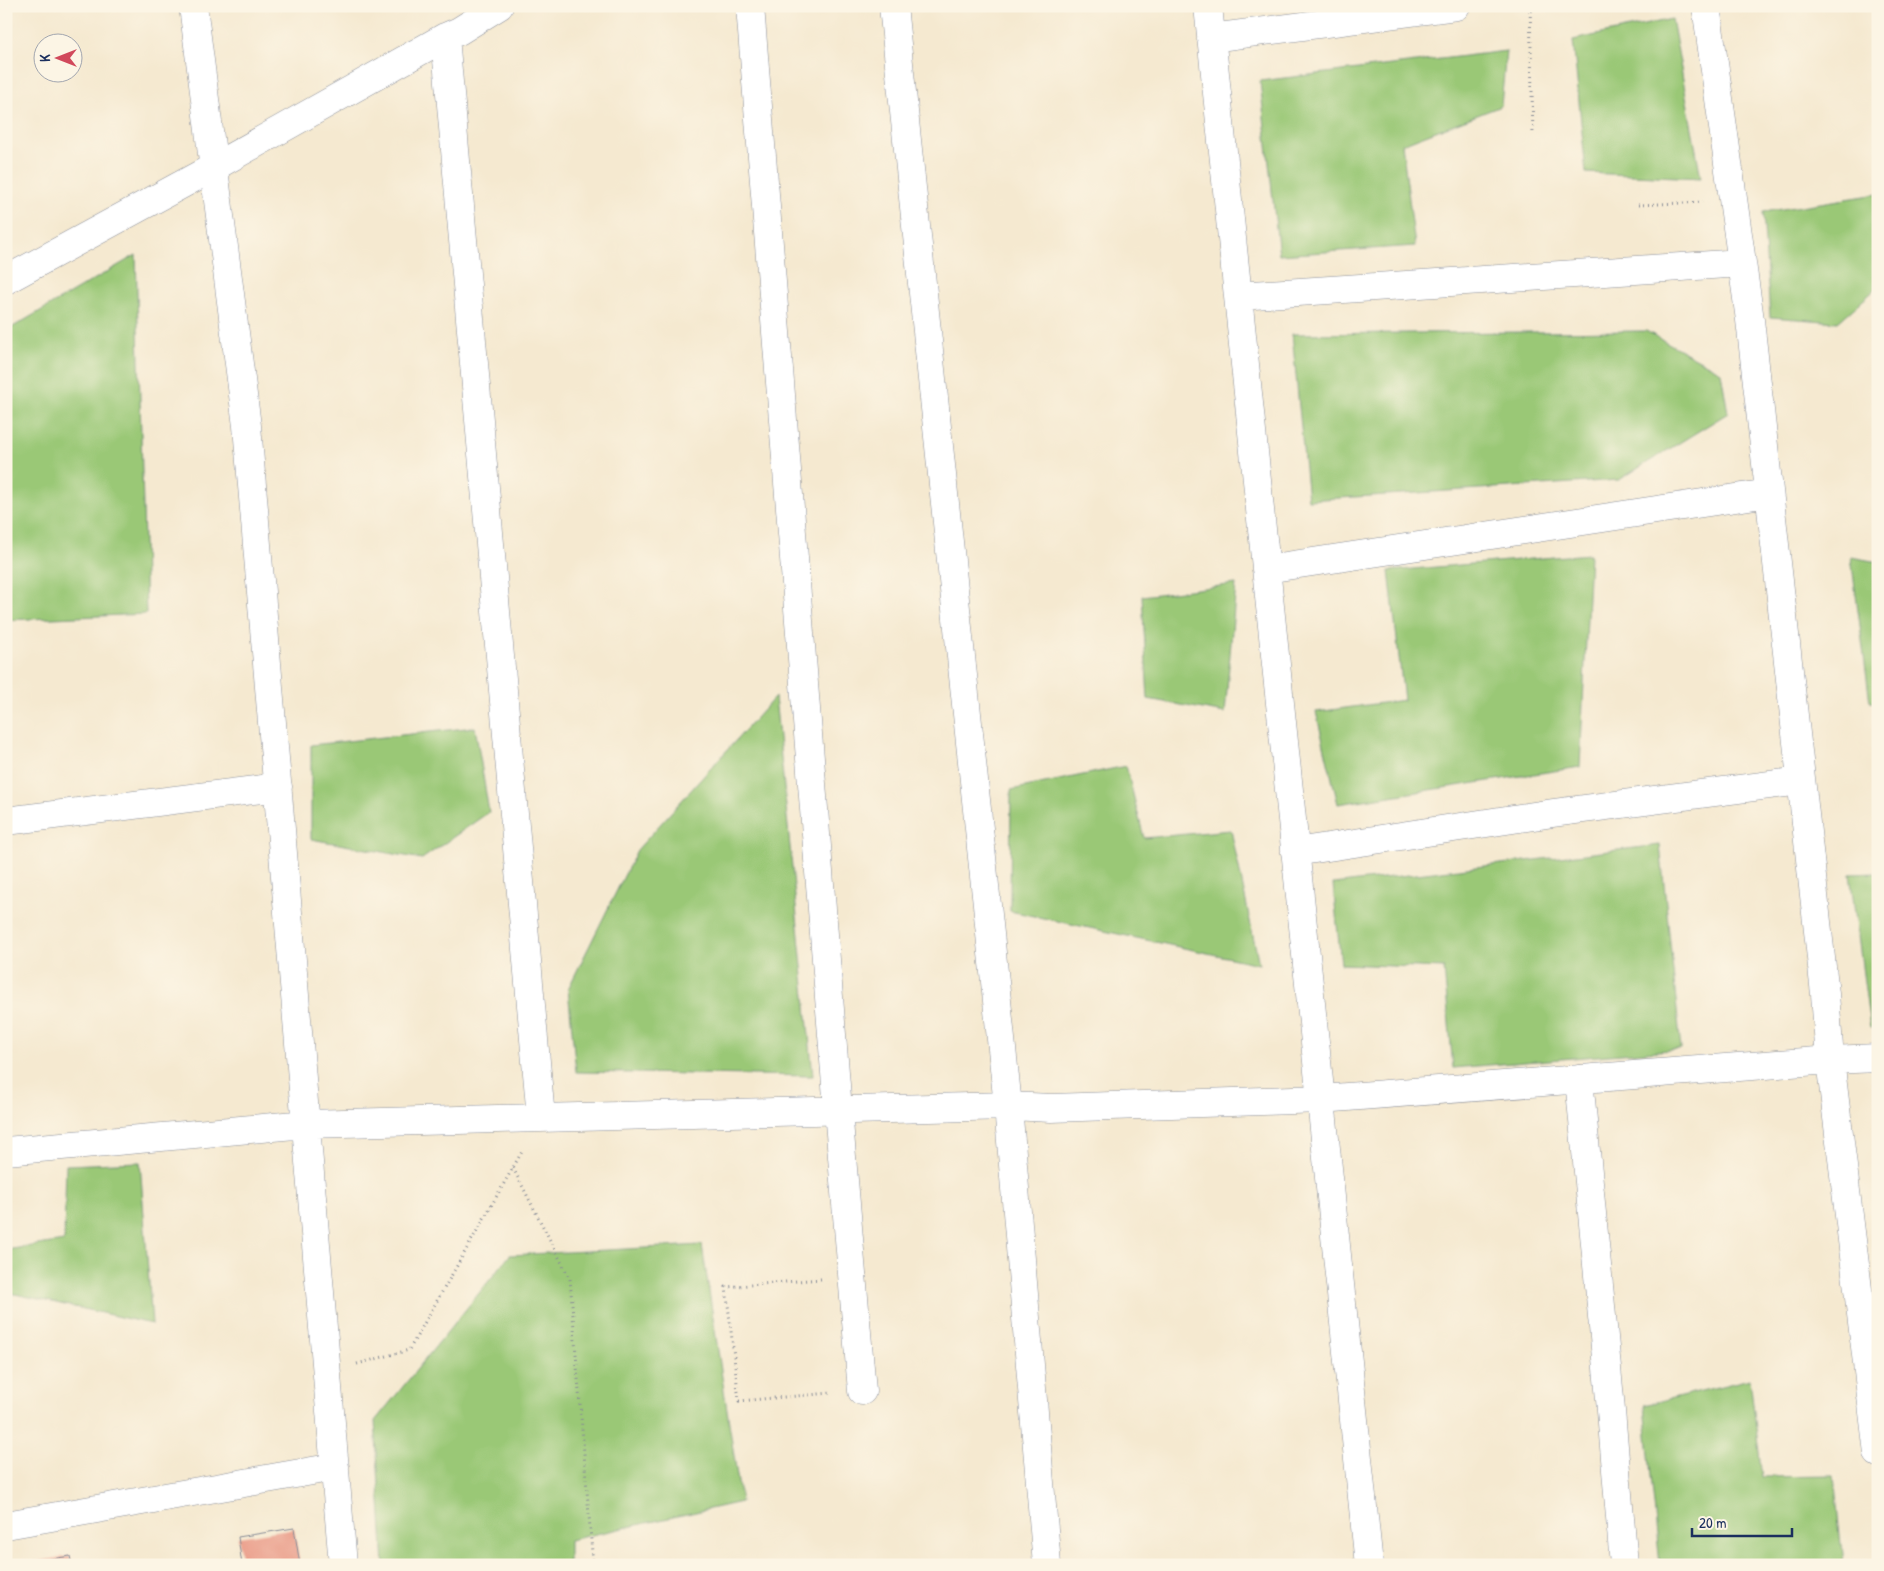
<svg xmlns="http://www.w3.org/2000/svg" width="1884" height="1571" viewBox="0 0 1884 1571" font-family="'Patrick Hand',sans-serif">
	<rect width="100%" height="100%" fill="#fcf5e5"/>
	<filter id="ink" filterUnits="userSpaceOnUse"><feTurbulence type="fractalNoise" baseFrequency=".02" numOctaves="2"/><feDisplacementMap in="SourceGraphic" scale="10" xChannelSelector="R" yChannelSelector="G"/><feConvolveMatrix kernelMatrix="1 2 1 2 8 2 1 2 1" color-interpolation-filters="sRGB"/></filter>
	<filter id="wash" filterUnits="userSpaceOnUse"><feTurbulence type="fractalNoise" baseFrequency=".0096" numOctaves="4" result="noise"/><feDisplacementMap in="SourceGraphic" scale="20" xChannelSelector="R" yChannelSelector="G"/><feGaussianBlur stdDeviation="1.12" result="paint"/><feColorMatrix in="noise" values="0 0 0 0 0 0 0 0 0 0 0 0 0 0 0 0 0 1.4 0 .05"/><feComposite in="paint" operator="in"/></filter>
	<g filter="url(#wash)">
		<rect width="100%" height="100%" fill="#f5e9d0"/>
		<!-- green -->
		<path fill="#9ac876" stroke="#5a7c6a" d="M1672,19L1701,178L1586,173L1573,40Z
			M1506,51L1501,106L1402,144L1415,246L1279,255L1260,81Z
			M1878,194V287L1838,322L1770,317L1763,212Z
			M136,255L146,614L6,620V331Z
			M1646,331L1721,372L1728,413L1619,480L1308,500L1292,334Z
			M1590,554L1580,767L1338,804L1316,712L1404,700L1389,571Z
			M1851,557L1878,562V703L1870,702Z
			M1236,584L1225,713L1148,699L1142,596Z
			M775,697L813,1076L576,1072L568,989L637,850Z
			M475,727L489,812L422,859L311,839V745Z
			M1126,766L1144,838L1231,830L1259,964L1010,911L1011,790Z
			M1660,845L1681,1049L1453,1068L1444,968L1341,964L1333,884Z
			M1878,873V1027L1870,1028L1850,874Z
			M140,1162L152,1324L6,1292V1250L64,1241L66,1165Z
			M702,1245L741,1502L569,1540V1565H384L375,1421L510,1255Z
			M1750,1379L1762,1477L1834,1476L1843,1565H1660L1644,1405Z"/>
		<g id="blocks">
			<!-- building -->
			<path fill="#e8937f" d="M294,1528L300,1565H242L238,1537Z
				M70,1556L72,1565H21V1564Z"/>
		</g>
	</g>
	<g filter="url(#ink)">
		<use href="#blocks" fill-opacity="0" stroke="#888c97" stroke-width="1"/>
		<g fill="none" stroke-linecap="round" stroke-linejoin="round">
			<!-- minor casing -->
			<g stroke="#888c97" stroke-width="29">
				<path id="minor" d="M193,6L247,426L343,1565
					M750,6L838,1110L862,1391
					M893,6L1008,1106L1047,1565
					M1208,6L1369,1565
					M1706,6L1750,320L1825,994L1830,1060L1878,1058
					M445,37L541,1118
					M1211,38L1456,6
					M6,280L214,167L445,37L459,31L499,6
					M1238,296L1742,263
					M1266,569L1769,493
					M6,821L278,787
					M1295,852L1553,813L1801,781
					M1579,1079L1610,1399L1624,1565
					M6,1151L306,1124L1008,1106L1051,1108L1321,1099L1830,1060L1878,1453
					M6,1525L335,1467"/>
			</g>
			<!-- path -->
			<path stroke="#888c97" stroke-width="3" stroke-dasharray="1 4" stroke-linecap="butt" d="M1530,6L1533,135
				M1638,205L1703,202
				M513,1168L570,1279L593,1565
				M821,1279L726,1287L739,1401L831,1393
				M357,1364L409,1350L523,1150"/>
			<!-- minor -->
			<use href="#minor" stroke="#fff" stroke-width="28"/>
		</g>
	</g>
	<!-- margin -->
	<rect width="1884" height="1571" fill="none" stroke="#fcf5e5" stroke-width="25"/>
	<!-- north arrow -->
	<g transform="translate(58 58) rotate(270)"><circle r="24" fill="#fcf5e5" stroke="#a2a6af"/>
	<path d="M0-4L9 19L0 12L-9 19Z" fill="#d1495b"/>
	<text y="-8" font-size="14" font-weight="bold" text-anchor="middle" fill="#1b2f5e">K</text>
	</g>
	<!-- scale -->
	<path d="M1692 1528v8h100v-8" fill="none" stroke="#1b2f5e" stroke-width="2.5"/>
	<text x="1699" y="1528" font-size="15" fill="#1b2f5e" stroke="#fcf5e5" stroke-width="4" paint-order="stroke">20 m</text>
</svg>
